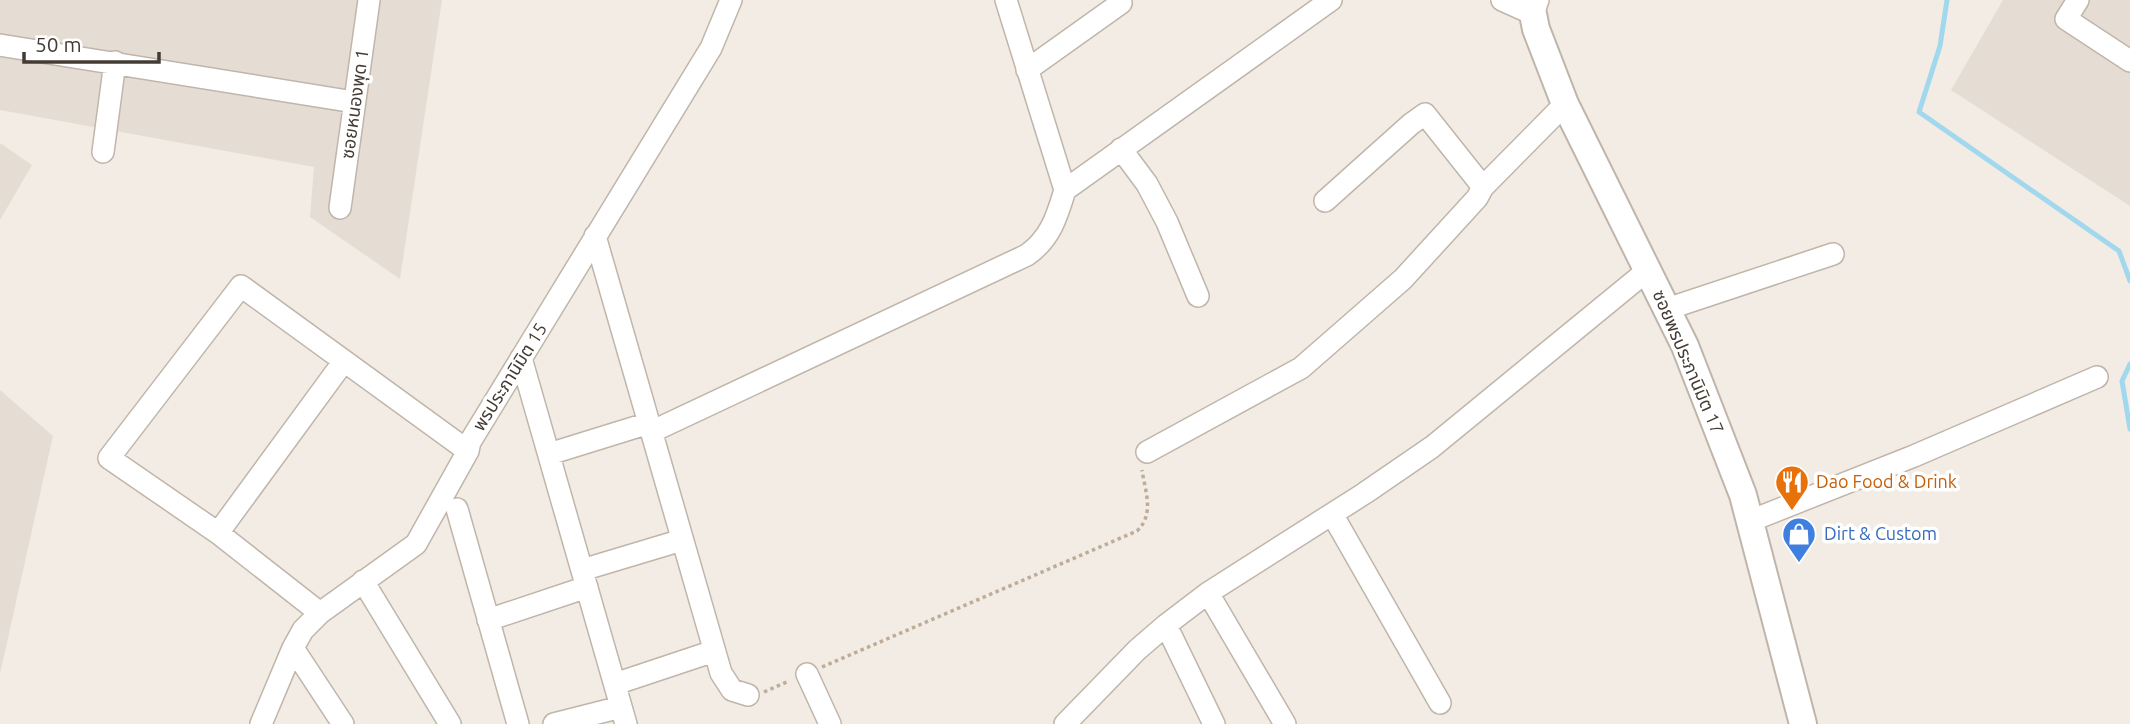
<svg xmlns="http://www.w3.org/2000/svg" width="2130" height="724" viewBox="0 0 2130 724" font-family="Ubuntu,'Noto Sans Thai',sans-serif">
	<rect width="100%" height="100%" fill="#f2ece4"/>
	<!-- residential -->
	<path fill="#e5ddd3" d="M0,0H442L400,279L310,217L314,167L0,110Z
		M2003,0H2130V206L1951,90Z
		M0,143L32,165L0,220Z
		M0,390L53,436L0,674Z"/>
	<g fill="none" stroke-linecap="round" stroke-linejoin="round">
		<!-- stream -->
		<path stroke="#a2d8ed" stroke-width="5" d="M1947,0L1940,46L1919,112L2119,251L2130,281
			M2130,364L2122,381L2130,429"/>
		<!-- minor casing -->
		<g stroke="#c0b5aa" stroke-width="24">
			<path id="minor" d="M1502,0L1533,14L1538,0
				M2078,0L2066,19L2130,61
				M0,45L354,102
				M1027,70L1121,3
				M1121,149L1147,184L1167,222L1198,296
				M103,152L115,62
				M1065,190L1331,0
				M1325,201L1411,124L1425,114L1483,187
				M340,208L369,0
				M595,236L721,673L732,690L748,695
				M1667,309L1833,254
				M521,358L626,724
				M651,432L1027,255C1051,238 1057,216 1065,190L1006,0
				M1147,452L1301,368L1403,279L1477,198L1483,187L1565,104
				M549,454L649,423
				M457,509L518,724
				M1332,514L1440,703
				M1750,521L1914,456L2097,377
				M218,533L344,361
				M582,570L682,540
				M363,581L450,724
				M1208,593L1285,724
				M320,613L218,533L109,458L241,286L468,451
				M488,620L587,587
				M1166,625L1214,724
				M293,648L343,724
				M807,674L830,724
				M615,684L714,651
				M261,724L293,648L303,630L320,613L416,544L468,451L470,442L711,48L731,0
				M554,724L621,707
				M1065,724L1137,650L1166,625L1208,593L1365,493L1432,447L1648,270"/>
		</g>
		<!-- tertiary casing -->
		<g stroke="#c0b5aa" stroke-width="30">
			<path id="tertiary" d="M1533,14L1536,29L1565,104L1685,346L1743,495L1803,724"/>
		</g>
		<!-- path -->
		<path stroke="#beac99" stroke-width="3.5" stroke-dasharray="3.5 3.5" stroke-linecap="butt" d="M822,667L1137,531C1155,514 1145,491 1142,470
			M764,692L789,681"/>
		<!-- minor -->
		<use href="#minor" stroke="#fff" stroke-width="21"/>
		<!-- tertiary -->
		<use href="#tertiary" stroke="#fff" stroke-width="26"/>
	</g>
	<!-- icons -->
	<defs>
		<g id="restaurant-pin" transform="scale(1.75)"><path d="M0 17L-7.5 6A9.5 9.5 0 1 1 7.5 6Z" fill="#e8710a" stroke="#fff"/><path d="M-5-6h1v4h1v-4h1v4h1v-4h1v5L-1.5 .5V6h-2V.5L-5-1ZM5-6V6H3V1.5H1.5Q1.5-4 5-6Z" fill="#fff"/></g>
		<g id="shop-pin" transform="scale(1.75)"><path d="M0 17L-7.5 6A9.5 9.5 0 1 1 7.5 6Z" fill="#3f7fe0" stroke="#fff"/><path d="M-5-2.5h2.3a2.7 3.5 0 0 1 5.4 0H5L5.5 6h-11ZM-1.5-2.5h3a1.5 2.3 0 0 0-3 0Z" fill="#fff"/></g>
	</defs>
	<g fill-rule="evenodd">
		<use href="#restaurant-pin" x="1792" y="482"/>
		<use href="#shop-pin" x="1799" y="534"/>
	</g>
	<g text-anchor="middle" stroke-width="7" stroke-linejoin="round" paint-order="stroke">
		<!-- street labels -->
		<g font-size="18" fill="#443c34" stroke="#fff">
			<text transform="translate(355 104) rotate(-82)" y="6">ซอยหนองพุด 1</text>
			<text transform="translate(1688 362) rotate(67)" y="6">ซอยพรประภานิมิต 17</text>
			<text transform="translate(510 377) rotate(-58)" y="6">พรประภานิมิต 15</text>
		</g>
		<!-- food labels -->
		<g font-size="18" fill="#c56008" stroke="#fff" text-anchor="start">
			<text x="1816" y="488">Dao Food &amp; Drink</text>
		</g>
		<!-- shop labels -->
		<g font-size="18" fill="#366cbe" stroke="#fff" text-anchor="start">
			<text x="1824" y="540">Dirt &amp; Custom</text>
		</g>
	</g>
	<!-- scale -->
	<path d="M24 52v10h135v-10" fill="none" stroke="#443c34" stroke-width="3.5"/>
	<text x="35" y="52" font-size="21" fill="#443c34" stroke="#ffffff" stroke-width="5" paint-order="stroke">50 m</text>
</svg>
